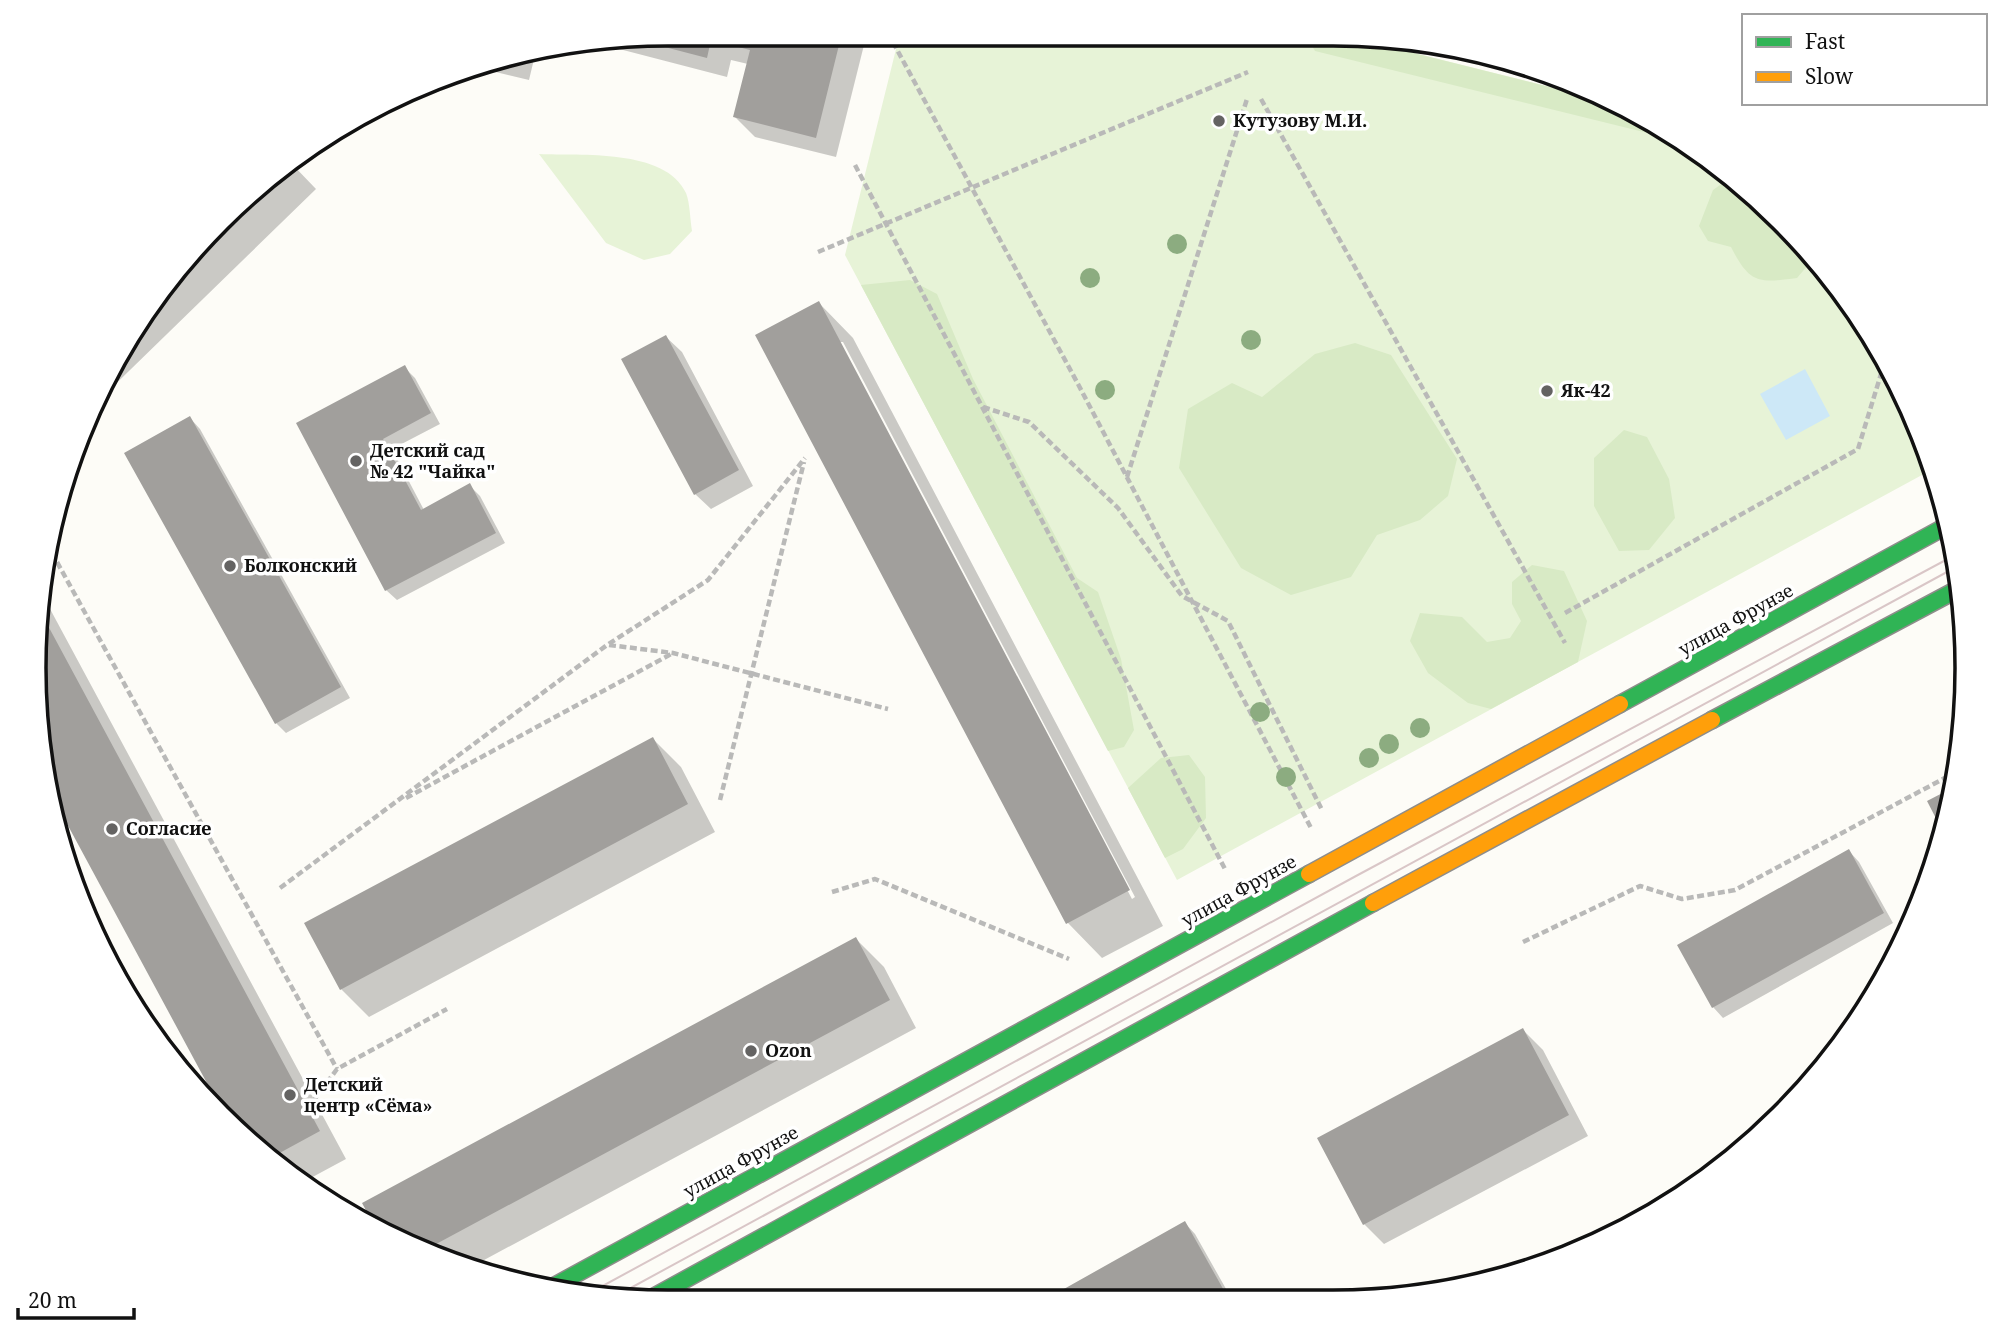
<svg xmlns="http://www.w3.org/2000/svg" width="2001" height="1336" viewBox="0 0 2001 1336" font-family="'Noto Serif',serif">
	<rect width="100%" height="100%" fill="#fdfcf7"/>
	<!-- green -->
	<path fill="#e7f3d7" d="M900,33H1334L1622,105L1782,219L1861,315L1919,425L1933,469L1177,880L845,255Z
		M539,154C580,156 665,148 686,193C690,203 690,219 692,231L670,254L644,260L606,243Z"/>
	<!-- forest -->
	<path fill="#d8eac5" d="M1311,33H1334L1622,105L1668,138L1315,51L1308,39Z
		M1727,180L1782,219L1814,258L1797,278C1758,283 1750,284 1731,247L1708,241L1699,226L1713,190Z
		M910,280L937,294L973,379L1077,578L1098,592L1121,659L1134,730L1124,747L1108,751L861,285Z
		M1355,343L1391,355L1457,459L1448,496L1420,520L1377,535L1351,577L1291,595L1241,568L1179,468L1188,409L1232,383L1262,397L1315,354Z
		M1624,430L1647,437L1669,479L1675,518L1649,550L1619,551L1594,506V458Z
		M1532,565L1564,571L1587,621L1578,662L1491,709L1468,703L1428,673L1410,641L1420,613L1462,617L1487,642L1510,638L1521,621L1512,604V582Z
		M1189,755L1205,777L1206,818L1183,849L1165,858L1128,788L1161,758Z"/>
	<!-- water -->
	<path fill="#cde8f7" d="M1805,369L1830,416L1786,440L1760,394Z"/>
	<!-- shadow -->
	<path fill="#0003" fill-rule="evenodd" d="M668,33H867L836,157L755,137L735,117L748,64L731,60L727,77L600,44Z
		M535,55L529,80L471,66Z
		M291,163L316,189L92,407L165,281Z
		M819,303L853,338L1163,926L1102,958L1068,923ZM839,342H843L1135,897L1132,899Z
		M666,337L682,352L753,486L711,509L695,494Z
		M405,368L415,378L440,424L392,449L424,510L470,486L480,496L505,543L397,600L386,590L299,424Z
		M190,418L200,429L350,698L286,733L276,723Z
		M42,594L346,1159L307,1180L233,1127L45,779L35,626Z
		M653,739L681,767L715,832L369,1017L341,989Z
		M1849,851L1859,862L1893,923L1723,1018L1713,1007L1679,946Z
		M856,939L884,967L916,1028L473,1266L387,1237L379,1231L364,1204Z
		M1523,1030L1543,1050L1588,1136L1384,1244L1364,1224Z
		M1185,1223L1195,1234L1234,1303H1042Z"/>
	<!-- building -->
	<path fill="#a19f9c" d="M668,33H842L816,138L733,117L750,50L711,40L707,58L634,39Z
		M819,301L1130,890L1066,924L755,335Z
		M666,335L739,470L694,495L621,359Z
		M405,365L431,413L383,439L421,510L470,483L496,533L385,591L296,423Z
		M190,416L341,687L275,724L124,453Z
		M39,609L320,1131L274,1156L229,1124L45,783L35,626Z
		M653,737L688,804L340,990L304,923Z
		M1956,786V791L1943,832L1927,801Z
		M1849,849L1884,913L1712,1008L1677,945Z
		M856,937L890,1000L425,1250L387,1237L376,1229L362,1203Z
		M1523,1028L1569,1115L1363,1225L1317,1138Z
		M1185,1221L1231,1303H1039Z"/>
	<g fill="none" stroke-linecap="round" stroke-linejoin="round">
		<!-- fast casing -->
		<g stroke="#8e8d8b" stroke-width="19">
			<path id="fast" d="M1620,704L1950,524
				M1712,720L1960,588
				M545,1291L1309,874
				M646,1301L1373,903"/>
		</g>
		<!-- slow casing -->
		<g stroke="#8e8d8b" stroke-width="19">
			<path id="slow" d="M1309,874L1620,704
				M1373,903L1712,720"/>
		</g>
		<!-- path -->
		<path stroke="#b9b9b8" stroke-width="4.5" stroke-dasharray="7 3.5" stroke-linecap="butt" d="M888,33L1078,384L1311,828
			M1261,99L1565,643
			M855,165L1225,869
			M818,252L1248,72
			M983,407L1029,422L1118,508L1182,596L1228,621L1322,810
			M1127,477L1247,99
			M52,553L337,1069
			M1565,613L1858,449L1885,361
			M609,645L673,653L888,709
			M406,798L673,653
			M720,800L804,462
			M280,888L607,645L708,580L805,458
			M832,892L875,879L1069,959
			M1523,942L1640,886L1682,899L1735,890L1958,771
			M308,1108L337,1069L447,1009"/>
		<!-- fast -->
		<use href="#fast" stroke="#30b455" stroke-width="16"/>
		<!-- slow -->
		<use href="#slow" stroke="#ff9f0a" stroke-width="16"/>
		<!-- tram -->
		<path stroke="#d9c6c7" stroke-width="2" d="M586,1295L1356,876L1957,554
			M614,1297L1958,566"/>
	</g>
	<!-- trees -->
	<g fill="#8cac80">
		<circle cx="1177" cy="244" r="10"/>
		<circle cx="1090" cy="278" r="10"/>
		<circle cx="1251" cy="340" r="10"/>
		<circle cx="1105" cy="390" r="10"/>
		<circle cx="1260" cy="712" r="10"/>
		<circle cx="1420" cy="728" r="10"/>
		<circle cx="1389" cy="744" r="10"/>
		<circle cx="1369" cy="758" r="10"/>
		<circle cx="1286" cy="777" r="10"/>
	</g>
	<!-- markers -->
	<g fill="#646362" stroke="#fff" stroke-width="2.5">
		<circle cx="1219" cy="121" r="7"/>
		<circle cx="1547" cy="391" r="7"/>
		<circle cx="356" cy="461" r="7"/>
		<circle cx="230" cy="566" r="7"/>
		<circle cx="112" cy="829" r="7"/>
		<circle cx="751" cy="1051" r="7"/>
		<circle cx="290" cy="1095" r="7"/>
	</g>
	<g text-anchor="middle" stroke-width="7" stroke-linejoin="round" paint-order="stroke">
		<!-- poi labels -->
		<g font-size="18" font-weight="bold" fill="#111" stroke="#fff" text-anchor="start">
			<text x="1233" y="127">Кутузову М.И.</text>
			<text x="1561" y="397">Як-42</text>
			<text x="370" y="457">Детский сад<tspan x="370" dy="21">№ 42 "Чайка"</tspan></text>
			<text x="244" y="572">Болконский</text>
			<text x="126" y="835">Согласие</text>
			<text x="765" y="1057">Ozon</text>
			<text x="304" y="1091">Детский<tspan x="304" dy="21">центр «Сёма»</tspan></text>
		</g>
		<!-- street labels -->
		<g font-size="18" fill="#111" stroke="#fff">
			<text transform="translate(1736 620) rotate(-29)" y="6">улица Фрунзе</text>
			<text transform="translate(1239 891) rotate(-29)" y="6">улица Фрунзе</text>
			<text transform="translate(741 1162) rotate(-29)" y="6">улица Фрунзе</text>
		</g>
	</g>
	<!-- crop -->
	<path d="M0 0H2001V1336H0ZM668 46H1333A622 622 0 0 1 1955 668V668A622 622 0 0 1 1333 1290H668A622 622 0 0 1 46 668V668A622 622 0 0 1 668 46Z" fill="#fff" fill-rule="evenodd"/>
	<path fill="none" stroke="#111" stroke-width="3.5" d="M668 46H1333A622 622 0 0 1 1955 668V668A622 622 0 0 1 1333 1290H668A622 622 0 0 1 46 668V668A622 622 0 0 1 668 46Z"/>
	<!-- legend -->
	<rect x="1742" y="14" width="245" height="91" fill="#ffffff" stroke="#a0a0a0" stroke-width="2"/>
	<rect x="1756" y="37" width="35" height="10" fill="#30b455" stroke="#a0a0a0" stroke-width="2"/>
	<text x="1805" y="49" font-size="21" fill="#111111">Fast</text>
	<rect x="1756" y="72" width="35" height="10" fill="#ff9f0a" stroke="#a0a0a0" stroke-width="2"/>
	<text x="1805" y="84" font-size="21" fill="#111111">Slow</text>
	<!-- scale -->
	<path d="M18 1308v10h116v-10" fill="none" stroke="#111111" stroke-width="3.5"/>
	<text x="28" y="1308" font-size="21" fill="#111111" stroke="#ffffff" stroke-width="5" paint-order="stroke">20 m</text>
</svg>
